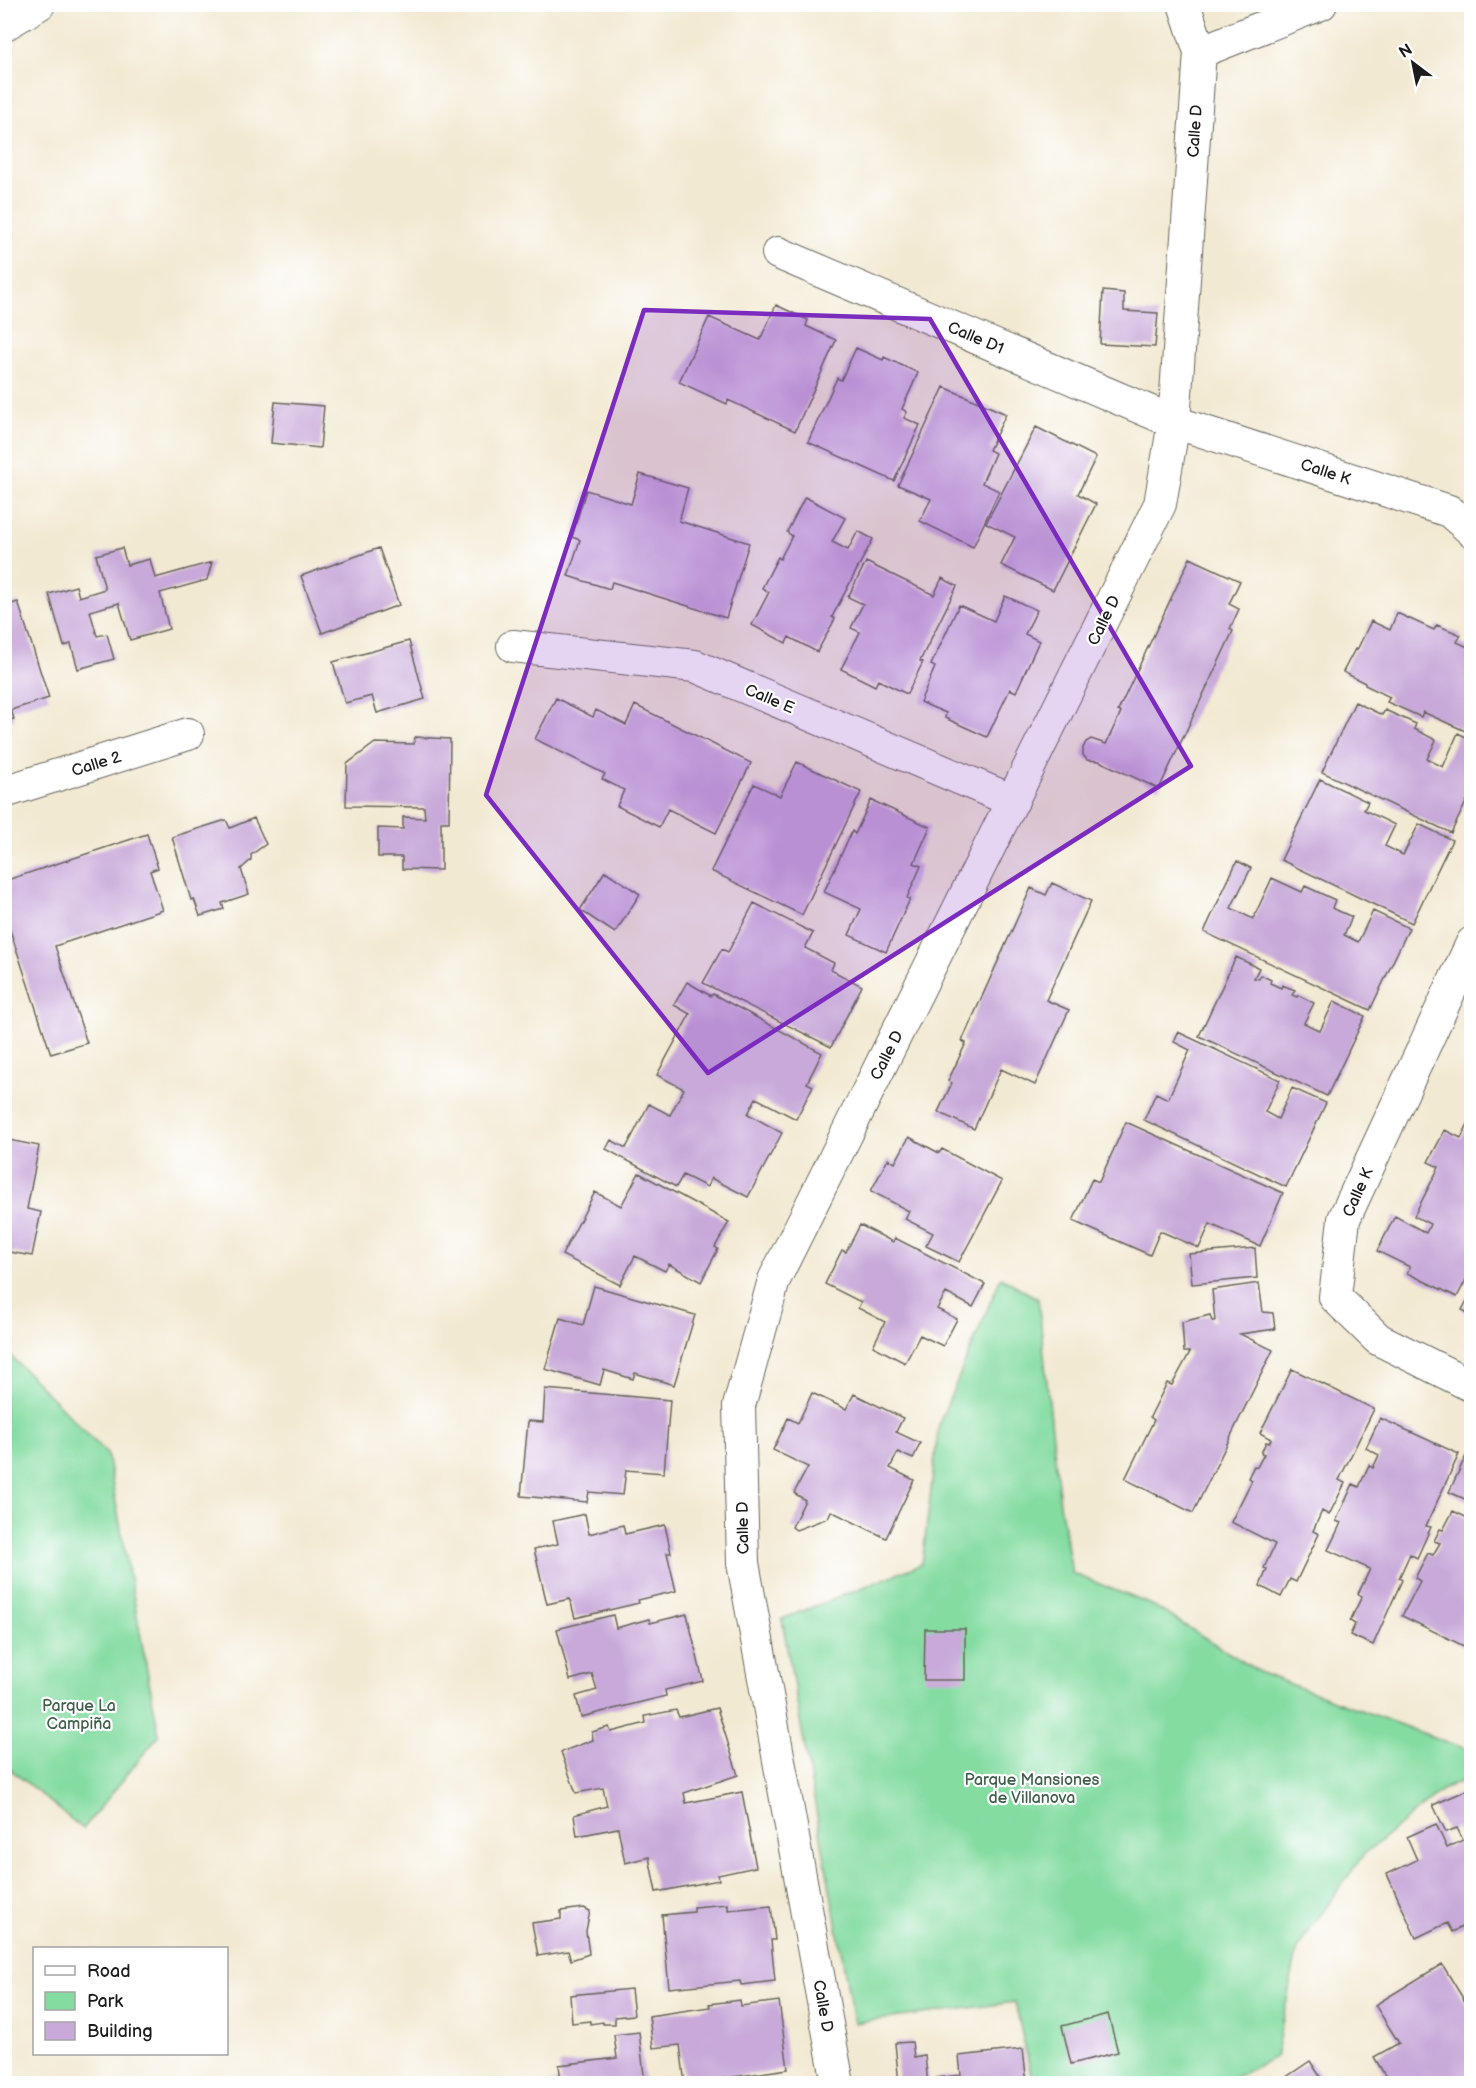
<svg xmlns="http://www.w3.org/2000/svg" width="1476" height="2088" viewBox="0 0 1476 2088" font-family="'Balsamiq Sans',sans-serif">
	<rect width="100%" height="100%" fill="#fff"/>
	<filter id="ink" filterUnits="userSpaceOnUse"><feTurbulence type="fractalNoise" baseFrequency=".0167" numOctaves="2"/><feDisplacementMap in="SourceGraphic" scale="12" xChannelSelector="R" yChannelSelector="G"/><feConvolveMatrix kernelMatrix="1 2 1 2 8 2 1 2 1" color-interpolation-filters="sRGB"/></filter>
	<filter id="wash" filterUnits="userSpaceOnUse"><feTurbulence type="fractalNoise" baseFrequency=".008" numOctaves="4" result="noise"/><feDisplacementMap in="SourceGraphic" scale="24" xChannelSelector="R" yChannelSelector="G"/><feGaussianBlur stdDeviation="1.35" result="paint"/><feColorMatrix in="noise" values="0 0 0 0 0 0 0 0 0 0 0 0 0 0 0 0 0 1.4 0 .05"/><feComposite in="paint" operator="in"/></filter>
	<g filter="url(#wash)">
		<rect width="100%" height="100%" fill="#f2e9d2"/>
		<!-- green -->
		<path fill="#84dca1" stroke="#507c5e" stroke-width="1.5" d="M1001,1277L1038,1299L1060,1504L1072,1573L1154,1606L1261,1673L1471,1751V1784L1462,1781L1444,1789L1363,1855L1298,1947L1275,2057L1224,2083H1033L1015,2002L854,2023L782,1619L922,1564L939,1424Z
			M4,1349L107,1454L159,1735L83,1829L5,1765Z"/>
		<g id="blocks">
			<!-- building -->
			<path fill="#c8a9d9" d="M1103,291L1124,293V311L1158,313L1155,347L1100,344Z
				M776,305L808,320L806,326L836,340L795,431L728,400L727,404L679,382L709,317L760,340Z
				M856,348L883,360L884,357L918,373L902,409L907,412L904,418L920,425L894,481L808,442L837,378L841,380Z
				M944,387L1006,414L989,450L995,453L982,483L999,491L973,547L920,521L931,499L898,485Z
				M275,402L324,406L320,448L271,443Z
				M1036,427L1096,457L1078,494L1096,504L1053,590L1001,565L1015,537L986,523Z
				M640,474L688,488L679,521L749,543L726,618L612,582L610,589L568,576L580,540L572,537L586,490L631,504Z
				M805,497L845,518L832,542L848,550L858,531L873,539L832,617L835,619L817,652L789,637L786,643L752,625L769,592L762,588L778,557L780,559L792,536L787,532Z
				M122,548L127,565L150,559L155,578L212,562L207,580L160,593L169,629L130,640L119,603L90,611L97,636L107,634L114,659L78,669L71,644L64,646L49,594L76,586L79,597L105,589L96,555Z
				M379,548L399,605L322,633L301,576Z
				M1190,558L1240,581L1229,604L1239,609L1230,629L1233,631L1159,789L1099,761L1087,760L1083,755V748L1086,742L1091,739L1106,744L1121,712L1118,711Z
				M866,562L934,595L942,578L957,586L920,661L923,662L907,694L878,680L875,686L841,669L860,632L851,628L863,604L848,597Z
				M1005,596L1037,610L1025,634L1039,641L1016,692L1010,689L987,737L945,718L946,713L920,702L935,667L931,665L959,605L994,621Z
				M18,602L49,698L11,710L14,719L4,722V606Z
				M1397,613L1434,630L1437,625L1461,635L1457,642L1472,649L1470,672L1472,673V734L1423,712L1421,717L1387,702L1390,697L1365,685V683L1343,672L1355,649L1357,650L1371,621L1390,630Z
				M409,641L425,699L377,713L372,696L345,703L333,662Z
				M556,698L593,717L596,710L626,725L635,705L751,763L716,833L668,809L659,827L617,806L624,790L602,779L605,774L535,739Z
				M1355,702L1382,715L1385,710L1416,724L1414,729L1436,740L1427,759L1443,767L1458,733L1472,740V790L1451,833L1322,772Z
				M415,737L450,739L449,822H441V870L402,869V857H378V828L403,829V817L425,818L424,807L346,806L347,764L375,743L414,744Z
				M797,762L861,792L802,915L711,871L754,784L780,796Z
				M1320,779L1368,802L1364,810L1395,825L1385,846L1403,855L1419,824L1452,840L1412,923L1281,860Z
				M871,800L930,827L914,863L921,866L907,898L910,899L886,952L849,935L861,909L824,892L852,831L855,834Z
				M254,818L266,844L251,855V860L241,869L249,894L222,903L224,909L200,916L194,899L191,900L172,837L226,820L230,828Z
				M147,834L158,868L150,871L163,910L55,946L87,1043L51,1054L4,912V881Z
				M1237,861L1251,868L1231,908L1253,919L1272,878L1302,892L1305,886L1335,900L1332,908L1352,917L1344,935L1358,942L1373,911L1409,928L1370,1010L1204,932Z
				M605,871L640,894L615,933L580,910Z
				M1052,883L1091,901L1046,1000L1069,1010L1035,1085L1001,1069L974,1129L938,1112L952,1083L948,1081L966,1043L962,1041L1031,888L1046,895Z
				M754,903L813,933L805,948L834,963L831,970L862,986L831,1047L703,983L722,949L728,952Z
				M1236,957L1259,968L1254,978L1259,979L1261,975L1271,980L1270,983L1281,988L1282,985L1295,990L1292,995L1297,997L1298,995L1314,1003L1304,1023L1320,1031L1334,1001L1365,1016L1327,1096L1199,1036Z
				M687,982L711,996L713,994L822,1053L807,1083L813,1086L796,1119L756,1098L748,1114L782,1133L748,1197L711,1178L707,1187L683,1175L676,1187L606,1149L611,1140L626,1148L649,1104L670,1115L684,1089L657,1075L690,1014L674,1005Z
				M1178,1032L1280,1080L1265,1112L1278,1119L1292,1088L1326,1103L1286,1187L1144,1120L1156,1093L1168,1099L1190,1050L1174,1042Z
				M1126,1122L1283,1193L1260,1246L1210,1224L1199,1248L1160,1231L1150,1255L1073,1221L1092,1179L1099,1182Z
				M1469,1122L1472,1123V1268L1457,1297L1407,1273L1410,1267L1377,1251L1395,1216L1426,1233L1430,1224L1414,1216L1439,1167L1428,1162L1445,1130L1461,1138Z
				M909,1137L939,1153L942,1149L1002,1181L959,1262L926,1246L933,1233L905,1219L909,1211L871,1191L888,1159L895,1163Z
				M4,1139L39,1146L27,1209L41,1212L32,1256L4,1251Z
				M639,1173L729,1222L715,1247L718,1249L701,1282L669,1264L665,1271L635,1256L620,1285L562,1255L595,1192L621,1206Z
				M860,1225L893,1242L895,1238L985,1284L973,1307L946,1293L937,1309L957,1319L943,1346L920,1335L905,1363L873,1346L885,1322L858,1308L861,1302L825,1284L842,1250L846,1252Z
				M1255,1248L1257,1278L1192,1284L1189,1254Z
				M1259,1283L1263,1312L1273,1313L1275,1329L1240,1334L1273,1350L1193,1513L1125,1479L1154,1420L1150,1417L1167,1383L1172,1385L1190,1352H1184L1182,1322L1210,1315L1212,1321H1215L1212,1290Z
				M594,1286L695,1315L674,1385L635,1373L633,1379L604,1370L600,1385L545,1369L560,1318L583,1325Z
				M1472,1291V1315L1462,1310Z
				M1292,1369L1374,1409L1339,1480L1345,1483L1329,1515L1322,1511L1313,1531L1319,1534L1296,1582L1290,1579L1281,1597L1260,1586L1267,1569L1264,1568L1275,1544L1231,1522L1252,1480L1248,1478L1254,1466L1257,1467L1264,1454L1261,1453L1266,1442L1269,1443L1271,1439L1260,1433Z
				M545,1389L670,1400L664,1473L626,1470L623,1495L589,1492L587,1502L521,1496L528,1421L543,1422Z
				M812,1393L846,1409L854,1394L903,1418L896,1432L920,1443L913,1459L898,1452L890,1468L914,1480L886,1538L831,1511L828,1518L796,1530L792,1527L805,1500L794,1493L808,1467L773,1450L788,1418L798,1423Z
				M1380,1418L1459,1454L1426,1526L1431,1527L1417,1558L1410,1554L1399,1578L1402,1580L1373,1645L1350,1635L1355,1624L1350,1621L1362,1596L1358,1594L1370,1569L1328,1550L1341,1523L1336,1521L1353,1484L1359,1487L1369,1465L1373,1468L1379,1455L1366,1448Z
				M1466,1456L1472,1458V1502L1449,1492Z
				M1453,1511L1472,1520V1650L1402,1616L1420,1581L1415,1578L1428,1553L1433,1555L1440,1543L1434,1541L1440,1529L1443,1530Z
				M585,1514L589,1534L623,1525L625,1534L665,1525L671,1553H667L676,1591L638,1600L639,1603L575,1618L570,1599L547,1604L534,1549L558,1544L553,1521Z
				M687,1614L703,1681L665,1690L666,1696L581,1717L576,1696L597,1690L592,1674L570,1680L557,1629L613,1615L616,1628L649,1619L650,1623Z
				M925,1629H965V1680H924Z
				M717,1708L738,1775L684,1793L686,1803L742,1792L756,1867L718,1875L719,1880L656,1892L649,1857L625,1863L618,1828L577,1836L574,1815L607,1806L603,1788L576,1793L561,1752L593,1740L592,1732L609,1727L611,1732L646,1723L645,1716L676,1710L679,1717Z
				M1472,1788V1922L1452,1932L1447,1923L1416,1938L1387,1874L1417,1860L1407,1837L1436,1824L1447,1848L1463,1840L1457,1828L1446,1832L1433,1805Z
				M728,1904V1910L771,1906L775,1940H771L775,1981L741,1985L740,1981L669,1988L662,1915L694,1912V1907Z
				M584,1908L590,1911L586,1931L589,1954L571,1960L568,1951L538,1956L532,1923L561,1919V1911Z
				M1442,1964L1472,2013V2084H1390L1374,2057L1399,2043L1375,2005Z
				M631,1989L634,2015L615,2017V2024H603V2022L590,2024V2021L572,2023L570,1995Z
				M740,2000L741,2006L779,2001L788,2069L685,2084L680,2045L653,2048L649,2016L710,2007L709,2004Z
				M1108,2014L1118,2052L1071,2064L1062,2026Z
				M639,2032L645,2084H551V2082L561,2081L559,2065L617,2058L614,2035Z
				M912,2042L914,2057L925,2055L928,2084H899L895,2043Z
				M1023,2049L1027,2084H937L936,2078L961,2075L959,2056Z
				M1310,2061L1325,2084H1276Z"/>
		</g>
	</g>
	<g filter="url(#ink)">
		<use href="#blocks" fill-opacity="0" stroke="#67645c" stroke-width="1.5"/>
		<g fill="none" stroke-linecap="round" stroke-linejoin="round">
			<!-- street casing -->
			<g stroke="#67645c" stroke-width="34">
				<path id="street" d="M4,25L39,4
					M1200,52L1321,4
					M778,253L1174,422L1449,511L1472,531
					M513,646L695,666L1013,801
					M4,792L188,734
					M1472,943L1344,1219L1335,1297L1378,1339L1472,1386
					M838,2084L743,1563L739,1406L774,1280L1160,504L1174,422L1200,52L1184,4"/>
			</g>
			<!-- street -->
			<use href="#street" stroke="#fff" stroke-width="32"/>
		</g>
	</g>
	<!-- marked area -->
	<path fill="#7b2cbf" fill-opacity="0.2" stroke="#7b2cbf" stroke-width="4.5" stroke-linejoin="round" d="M644,310L930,319L1191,766L708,1073L486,795Z"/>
	<g text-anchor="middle" stroke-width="4.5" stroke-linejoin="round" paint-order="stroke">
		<!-- street labels -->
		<g font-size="16" fill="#1c1c1c" stroke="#fff">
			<text transform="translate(1194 131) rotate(-86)" y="6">Calle D</text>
			<text transform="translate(976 337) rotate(23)" y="6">Calle D1</text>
			<text transform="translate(1326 471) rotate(18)" y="6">Calle K</text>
			<text transform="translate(1103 620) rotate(-64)" y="6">Calle D</text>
			<text transform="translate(770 698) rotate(23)" y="6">Calle E</text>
			<text transform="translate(96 763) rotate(-17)" y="6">Calle 2</text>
			<text transform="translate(886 1055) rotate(-63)" y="6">Calle D</text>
			<text transform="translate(1357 1192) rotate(-66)" y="6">Calle K</text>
			<text transform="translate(742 1528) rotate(-91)" y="6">Calle D</text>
			<text transform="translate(824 2006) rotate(80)" y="6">Calle D</text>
		</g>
		<!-- park labels -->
		<g font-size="16" fill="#405f4b" stroke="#fff">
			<text x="79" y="1711">Parque La<tspan x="79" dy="18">Campiña</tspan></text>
			<text x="1032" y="1785">Parque Mansiones<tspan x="1032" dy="18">de Villanova</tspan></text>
		</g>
	</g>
	<!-- margin -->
	<rect width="1476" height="2088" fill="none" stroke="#fff" stroke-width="24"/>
	<!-- legend -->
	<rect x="33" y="1947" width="195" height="108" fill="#ffffff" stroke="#a4a4a4" stroke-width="1.5"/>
	<rect x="45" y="1966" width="30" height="9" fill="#ffffff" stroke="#a4a4a4" stroke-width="1.5"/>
	<text x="87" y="1977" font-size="18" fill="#1c1c1c">Road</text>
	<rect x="45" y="1992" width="30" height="18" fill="#84dca1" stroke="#a4a4a4" stroke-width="1.5"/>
	<text x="87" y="2007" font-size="18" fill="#1c1c1c">Park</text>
	<rect x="45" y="2022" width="30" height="18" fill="#c8a9d9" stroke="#a4a4a4" stroke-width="1.5"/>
	<text x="87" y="2037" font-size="18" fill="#1c1c1c">Building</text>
	<!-- north arrow -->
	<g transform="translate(1413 63) rotate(328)" stroke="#ffffff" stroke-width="4.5" paint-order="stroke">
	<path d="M0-4.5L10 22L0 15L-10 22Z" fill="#1c1c1c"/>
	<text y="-9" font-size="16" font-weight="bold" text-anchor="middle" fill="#1c1c1c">N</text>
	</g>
</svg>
